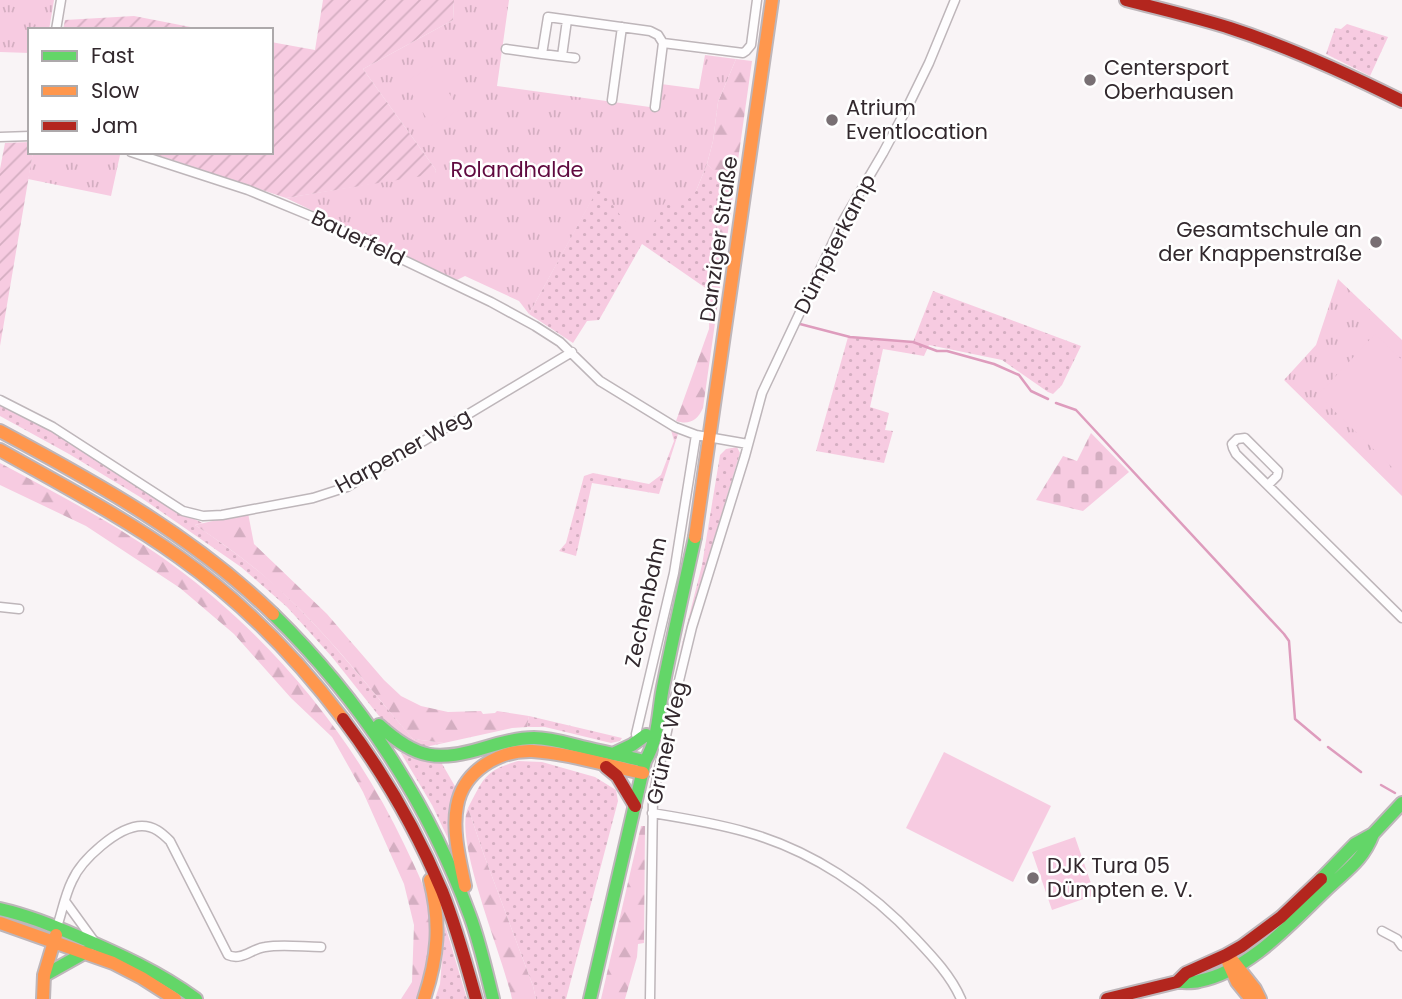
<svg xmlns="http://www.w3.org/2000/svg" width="1402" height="999" viewBox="0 0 1402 999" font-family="Poppins,sans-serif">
	<defs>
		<pattern id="grass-dots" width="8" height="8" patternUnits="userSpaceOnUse" patternTransform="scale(1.75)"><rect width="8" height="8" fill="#f7cbe1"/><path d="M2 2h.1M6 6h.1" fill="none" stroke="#d4aec1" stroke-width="1.8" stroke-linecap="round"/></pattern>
		<pattern id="forest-firs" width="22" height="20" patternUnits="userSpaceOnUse" patternTransform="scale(1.75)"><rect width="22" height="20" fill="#f7cbe1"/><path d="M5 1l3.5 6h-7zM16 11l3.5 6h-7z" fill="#d4aec1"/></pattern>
		<pattern id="cemetery-stones" width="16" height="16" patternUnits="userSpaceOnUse" patternTransform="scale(1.75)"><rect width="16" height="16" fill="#f7cbe1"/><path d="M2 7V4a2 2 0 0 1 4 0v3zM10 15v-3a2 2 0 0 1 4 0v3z" fill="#d4aec1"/></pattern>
		<pattern id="park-tufts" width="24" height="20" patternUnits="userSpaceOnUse" patternTransform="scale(1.75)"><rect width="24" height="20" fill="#f7cbe1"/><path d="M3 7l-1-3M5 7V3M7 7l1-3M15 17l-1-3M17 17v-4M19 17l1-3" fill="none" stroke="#d4aec1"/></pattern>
		<pattern id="garden-furrows" width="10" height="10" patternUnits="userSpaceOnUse" patternTransform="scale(1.75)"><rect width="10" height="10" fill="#f7cbe1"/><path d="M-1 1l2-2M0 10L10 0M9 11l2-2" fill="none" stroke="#d4aec1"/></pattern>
	</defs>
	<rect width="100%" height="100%" fill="#f9f4f6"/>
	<!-- grass -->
	<path fill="url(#grass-dots)" d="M1347,24L1388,37L1370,76L1326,54L1335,28L1341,29Z
		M707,164L722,178L710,291L642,244L599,320L587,321L573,343L529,314L599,186L666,200L696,191Z
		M933,291L1081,346L1062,385L1053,394L1048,392L1002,360L929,345L924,356L883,349L870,407L889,413L885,430L893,431L884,463L816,451L848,337L913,342Z
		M0,405L52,430L181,513L203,523L195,525C224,544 251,564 277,587C327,633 369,688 413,739L444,743L425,747L405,740L383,721L332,657L287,607L241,567L140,497L69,454L0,416Z
		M671,430L678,434L659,494L592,483L576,556L559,551L566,543L584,476L593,473L649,484L661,475L674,441Z
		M737,447L740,453L679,656L702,565L720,455L726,449Z
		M529,716L622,738L620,741L611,743L545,727H527Z
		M401,753L417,759L441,762L456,788L450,807L453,849L432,805Z
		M518,761L542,762L595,777L616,790L618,801L566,999H536L533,986L484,855L468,808C484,778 484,771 518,761Z
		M445,925L467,999H435L440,984Z"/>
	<!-- forest -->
	<path fill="url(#forest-firs)" d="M736,59L752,61L703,408C697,421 689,425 676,421L709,329L710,291L722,179L707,164L713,141L718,102Z
		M0,463C59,495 120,526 174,566C272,638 353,736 405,846C416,870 430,894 432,921C434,947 426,974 418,999H401L412,982L414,925L404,884L363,792L332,737L291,698L234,634L180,588L86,526L0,485Z
		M248,513L254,544L327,614L384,680L401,696L421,706L448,712L481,711L483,714L495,713L497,711L529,716L527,727L512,728L444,743L413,739C369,688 327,632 276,587C251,563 223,544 195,525Z
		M468,808L484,855L533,986L536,999H512C504,959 453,840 468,808Z
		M641,826H645L644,943L638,944L637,957L625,999H601Z"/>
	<!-- cemetery -->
	<path fill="url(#cemetery-stones)" d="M1091,433L1129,472L1083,511L1036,500L1063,456L1077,461Z"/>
	<!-- park -->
	<path fill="url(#park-tufts)" d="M0,0H54L49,30H30V53L0,52Z
		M454,0H509L497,86L657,108L661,84L699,89L705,55L736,59L718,102L713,141L707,164L696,191L687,200L678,204L666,200L642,244L599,187L529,314L519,301L465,276L457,280L286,198L435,173L436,170L363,69L453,20Z
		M33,152H110L120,155L111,196L28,179Z
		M1338,279L1402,340V496L1284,380L1316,345Z"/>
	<!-- garden -->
	<path fill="url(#garden-furrows)" d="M323,0H454L453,20L363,69L436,170L435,174L286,198L149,152H271V42L315,50Z
		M134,16L206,30H63L65,20Z
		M30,142V152H33L0,346V169L5,143Z"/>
	<!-- pitch -->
	<path fill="#f7cbe1" d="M433,66L459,110L431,126L405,82Z
		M1375,334L1402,360V477L1318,395Z
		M944,752L1051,806L1013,882L906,828Z
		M1075,837L1095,895L1052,910L1032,852Z"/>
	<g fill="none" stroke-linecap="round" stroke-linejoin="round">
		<!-- stream -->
		<path stroke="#de9cbd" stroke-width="2.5" d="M800,324L850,337L913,342L937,351H947L994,364L1019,375L1031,391L1048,399
			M1056,403L1076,410L1284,634L1289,641L1295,719L1320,740
			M1328,747L1361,772
			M1381,785L1395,793"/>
		<!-- street casing -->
		<g stroke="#beb6ba" stroke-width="11">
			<path id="street" d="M56,30L61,0
				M506,49L542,54
				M562,56L567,20
				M575,58L542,54L548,17L650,31L658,35L663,43L743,53L746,51L751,45L757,0
				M612,100L622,27
				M655,107L663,43
				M0,137L30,136
				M131,152L248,190L316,218L491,302L535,326L560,342L600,381L675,427L696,435L748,444
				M0,400L53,427L183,511L203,516L222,515L313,498L347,487L572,352
				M1268,485L1277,476L1278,471L1245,438L1237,439L1232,444L1233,448L1236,454L1402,618
				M0,607L19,609
				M636,734L674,573L696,435
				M652,813C683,818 715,823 746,832C811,850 871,890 916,939C933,957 951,976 961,999
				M65,901L94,941
				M57,927C62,912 65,895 72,881C81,860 118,826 142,826C154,826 162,833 170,841L228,955C242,961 251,949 265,947C283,944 303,947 321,947
				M1382,931L1397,939L1402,946
				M650,999L653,797L669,722L692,627L745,456L762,393L843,221L883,153L908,106L929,63L955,0"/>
		</g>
		<!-- fast casing -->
		<g stroke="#beb6ba" stroke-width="16">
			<path id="fast" d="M273,614C360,699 428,802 470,916C480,943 486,971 493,999
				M379,725C417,760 438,762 487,747C503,742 518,738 534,738C551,738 566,743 582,747C603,752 624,756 645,761
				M613,754L632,745L646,735
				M1321,879L1355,844L1373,834L1402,803
				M0,909C27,915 51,925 77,936C119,954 159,972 196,999
				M45,975L86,952
				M1177,982C1184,982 1192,983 1199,981C1250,971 1292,922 1329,887C1348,869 1363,860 1373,834
				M590,999L645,761C659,738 658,712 663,687C673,637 684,587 695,537"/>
		</g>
		<!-- slow casing -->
		<g stroke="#beb6ba" stroke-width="16">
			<path id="slow" d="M0,431C97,483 193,536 273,614
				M0,450C60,484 123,517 179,557C241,601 297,658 343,719
				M695,537L772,0
				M465,886C460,861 452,832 457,806C463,771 499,750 532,751C568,753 608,766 643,773
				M0,923L113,963L142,978L175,999
				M1232,960L1255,989L1260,999
				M1228,962L1237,982L1251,999
				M43,999L44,975L56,935
				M424,999C438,957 441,923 430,880"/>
		</g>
		<!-- jam casing -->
		<g stroke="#beb6ba" stroke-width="16">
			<path id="jam" d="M1126,0C1160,9 1195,17 1230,28C1289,47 1346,73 1402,101
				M343,719C383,772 416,829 442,891C456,926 466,963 476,999
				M606,767L617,776L635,806
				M1107,999L1177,982L1186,973L1226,955L1242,946L1281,917L1321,879"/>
		</g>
		<!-- street -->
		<use href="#street" stroke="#fefdfe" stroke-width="8"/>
		<!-- fast -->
		<use href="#fast" stroke="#63d668" stroke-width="12"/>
		<!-- slow -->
		<use href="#slow" stroke="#ff974d" stroke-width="12"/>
		<!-- jam -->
		<use href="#jam" stroke="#b3261e" stroke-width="12"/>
	</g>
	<!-- markers -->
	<g fill="#786f73" stroke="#fff" stroke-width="2.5">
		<circle cx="1090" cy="80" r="7"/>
		<circle cx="832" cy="120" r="7"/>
		<circle cx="1376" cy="242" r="7"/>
		<circle cx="1033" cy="878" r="7"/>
	</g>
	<g text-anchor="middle" stroke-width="5" stroke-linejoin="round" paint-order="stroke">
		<!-- poi labels -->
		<g font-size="21" fill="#32282d" stroke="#fff" text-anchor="start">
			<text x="1104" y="75">Centersport<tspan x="1104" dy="24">Oberhausen</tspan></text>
			<text x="846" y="115">Atrium<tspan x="846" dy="24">Eventlocation</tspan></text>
			<text x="1362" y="237" text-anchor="end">Gesamtschule an<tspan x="1362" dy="24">der Knappenstraße</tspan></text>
			<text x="1047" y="873">DJK Tura 05<tspan x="1047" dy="24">Dümpten e. V.</tspan></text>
		</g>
		<!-- park labels -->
		<g font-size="21" fill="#5f093f" stroke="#fff">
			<text x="517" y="177">Rolandhalde</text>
		</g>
		<!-- street labels -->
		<g font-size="21" fill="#32282d" stroke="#fff">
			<text transform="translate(358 238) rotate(26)" y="7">Bauerfeld</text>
			<text transform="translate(719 239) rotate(-82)" y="7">Danziger Straße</text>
			<text transform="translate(835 244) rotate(-63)" y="7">Dümpterkamp</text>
			<text transform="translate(403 451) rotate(-29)" y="7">Harpener Weg</text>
			<text transform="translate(646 602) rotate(-78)" y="7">Zechenbahn</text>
			<text transform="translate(667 743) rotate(-78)" y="7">Grüner Weg</text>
		</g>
	</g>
	<!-- legend -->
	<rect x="28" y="28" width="245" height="126" fill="#ffffff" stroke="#ada9ab" stroke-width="2"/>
	<rect x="42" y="51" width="35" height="10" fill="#63d668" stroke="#ada9ab" stroke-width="2"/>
	<text x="91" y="63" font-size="21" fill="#32282d">Fast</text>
	<rect x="42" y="86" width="35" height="10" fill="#ff974d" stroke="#ada9ab" stroke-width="2"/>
	<text x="91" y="98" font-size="21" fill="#32282d">Slow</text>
	<rect x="42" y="121" width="35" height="10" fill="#b3261e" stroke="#ada9ab" stroke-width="2"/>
	<text x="91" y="133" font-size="21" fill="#32282d">Jam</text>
</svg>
